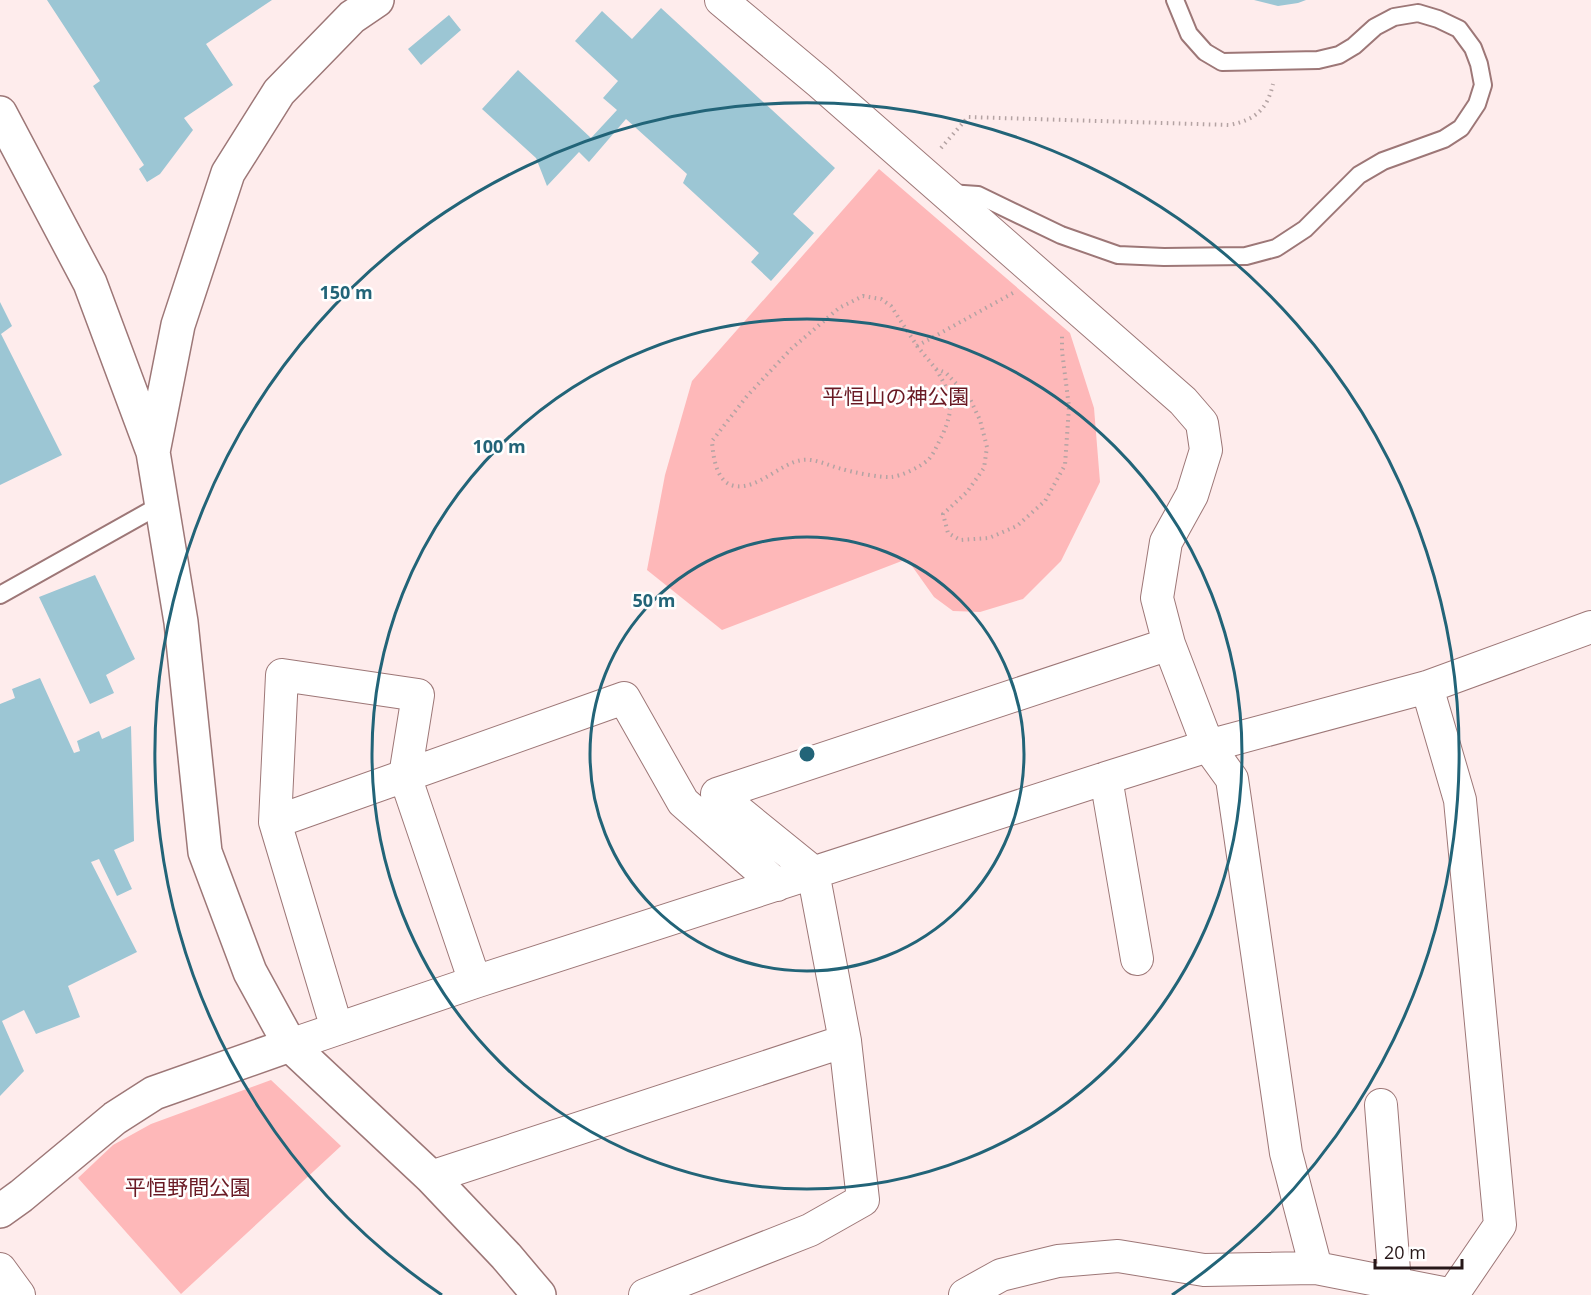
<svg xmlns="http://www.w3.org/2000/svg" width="1591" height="1295" viewBox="0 0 1591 1295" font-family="'Open Sans','Noto Sans JP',sans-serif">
	<rect width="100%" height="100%" fill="#feecec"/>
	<!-- green -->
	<path fill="#feb8b9" d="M879,169L1070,333L1094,408L1100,482L1061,561L1023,599L980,612L953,611L934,597L907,559L722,630L647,570L665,475L692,381Z
		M271,1080L341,1146L181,1294L78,1178L113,1145L151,1124Z"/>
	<!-- building -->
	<path fill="#9cc6d4" d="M47,0H272L206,44L233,85L184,118L193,130L160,174L147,182L139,169L144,165L93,86L100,81Z
		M1254,0H1306L1298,3L1278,6Z
		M661,8L835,168L793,214L814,233L771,281L751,262L759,253L683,183L687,174L626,119L589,162L579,152L547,186L536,158L482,109L518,70L591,138L617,110L603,98L618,81L575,41L602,11L632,39Z
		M449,15L461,30L421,65L408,49Z
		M0,302L12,326L1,334L62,455L0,485Z
		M95,575L135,659L106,675L114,693L90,704L39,597Z
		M40,678L74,753L80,751L77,741L99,731L102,739L131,726L134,841L114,850L132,889L117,896L99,859L91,862L137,952L68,986L80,1017L36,1034L24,1010L2,1021L24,1071L0,1096V704L15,698L12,689Z"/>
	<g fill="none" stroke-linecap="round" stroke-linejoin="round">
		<!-- lane casing -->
		<g stroke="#9d7777" stroke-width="20">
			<path id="lane" d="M949,193L978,195L1061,235L1118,255L1164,257L1246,256L1276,248L1305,229L1359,175L1383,161L1444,139L1461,128L1477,104L1483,85L1479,64L1473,48L1459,29L1438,19L1418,13L1394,17L1375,27L1354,46L1339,55L1318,60L1222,62L1205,52L1189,34L1175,0
				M0,595L162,504"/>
		</g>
		<!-- street casing -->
		<g stroke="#9d7777" stroke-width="34">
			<path id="street" d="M721,0L819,82L1183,401L1202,423L1206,450L1192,495L1166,542L1157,598L1169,644L1208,746L1232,779L1286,1153L1316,1268
				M1427,687L1460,800L1500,1225L1453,1294
				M1106,778L1137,959
				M275,822L624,698L683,802L777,885
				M337,1029L275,822L282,675L418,695L405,776L475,982
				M290,1045L475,982L1106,778L1208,746L1427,687L1591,627
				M1381,1105L1395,1283
				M431,1177L845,1041
				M0,1269L19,1295
				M645,1295L810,1230L863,1200L845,1041L813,872L717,794L1169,644
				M965,1295L1001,1275L1058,1261L1118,1256L1204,1270L1316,1268L1453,1295"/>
		</g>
		<!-- secondary casing -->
		<g stroke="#9d7777" stroke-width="36">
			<path id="secondary" d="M0,113L90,283L153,452L181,622L205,852L250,972L290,1045L431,1177L506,1256L539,1295
				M153,452L178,325L228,173L279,92L352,17L377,0
				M0,1211L21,1196L115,1118L154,1093L290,1045"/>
		</g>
		<!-- path -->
		<path stroke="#b4a3a3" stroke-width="4" stroke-dasharray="1.5 4.5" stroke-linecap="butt" d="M941,148L968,117L1229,125C1255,120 1267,110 1273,84
			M917,346L1013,293
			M936,369C952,396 955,407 942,436C938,443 934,454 928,460C920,467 902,476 891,477C882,478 851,472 842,469C829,466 815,458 802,460C781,463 757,490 735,486C716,483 713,456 712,441L747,396L791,349L839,308L863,296L881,299L891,306L917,346L936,369L946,373L969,397L980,420L987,447L984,468L967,492L943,514L948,533L960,540L989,538L1017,526L1045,501L1065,465L1069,407L1062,351V334"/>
		<!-- lane -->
		<use href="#lane" stroke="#fff" stroke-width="16"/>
		<!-- street -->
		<use href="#street" stroke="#fff" stroke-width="32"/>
		<!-- secondary -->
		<use href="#secondary" stroke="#fff" stroke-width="33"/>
	</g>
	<!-- distance rings -->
	<g fill="none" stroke="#226478" stroke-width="3">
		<circle cx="807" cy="754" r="217"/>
		<circle cx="807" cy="754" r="435"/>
		<path d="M442 1295A652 652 0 1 1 1172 1295"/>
	</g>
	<g text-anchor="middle" stroke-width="5" stroke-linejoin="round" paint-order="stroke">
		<!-- park labels -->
		<g font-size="21" fill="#6a1a24" stroke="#fff">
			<text x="896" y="404">平恒山の神公園</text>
			<text x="188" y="1195">平恒野間公園</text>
		</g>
	</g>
	<circle cx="807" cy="754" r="9" fill="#226478" stroke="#fff" stroke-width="3"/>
	<g font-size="18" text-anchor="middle" font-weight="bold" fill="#226478" stroke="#fff" stroke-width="5" stroke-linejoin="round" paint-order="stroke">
		<text x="346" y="299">150 m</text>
		<text x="499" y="453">100 m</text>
		<text x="654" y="607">50 m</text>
	</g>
	<!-- scale -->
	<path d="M1375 1259v9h87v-9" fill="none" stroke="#261718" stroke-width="3"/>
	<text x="1384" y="1259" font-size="18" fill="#261718" stroke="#ffffff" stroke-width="4.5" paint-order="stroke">20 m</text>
</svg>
